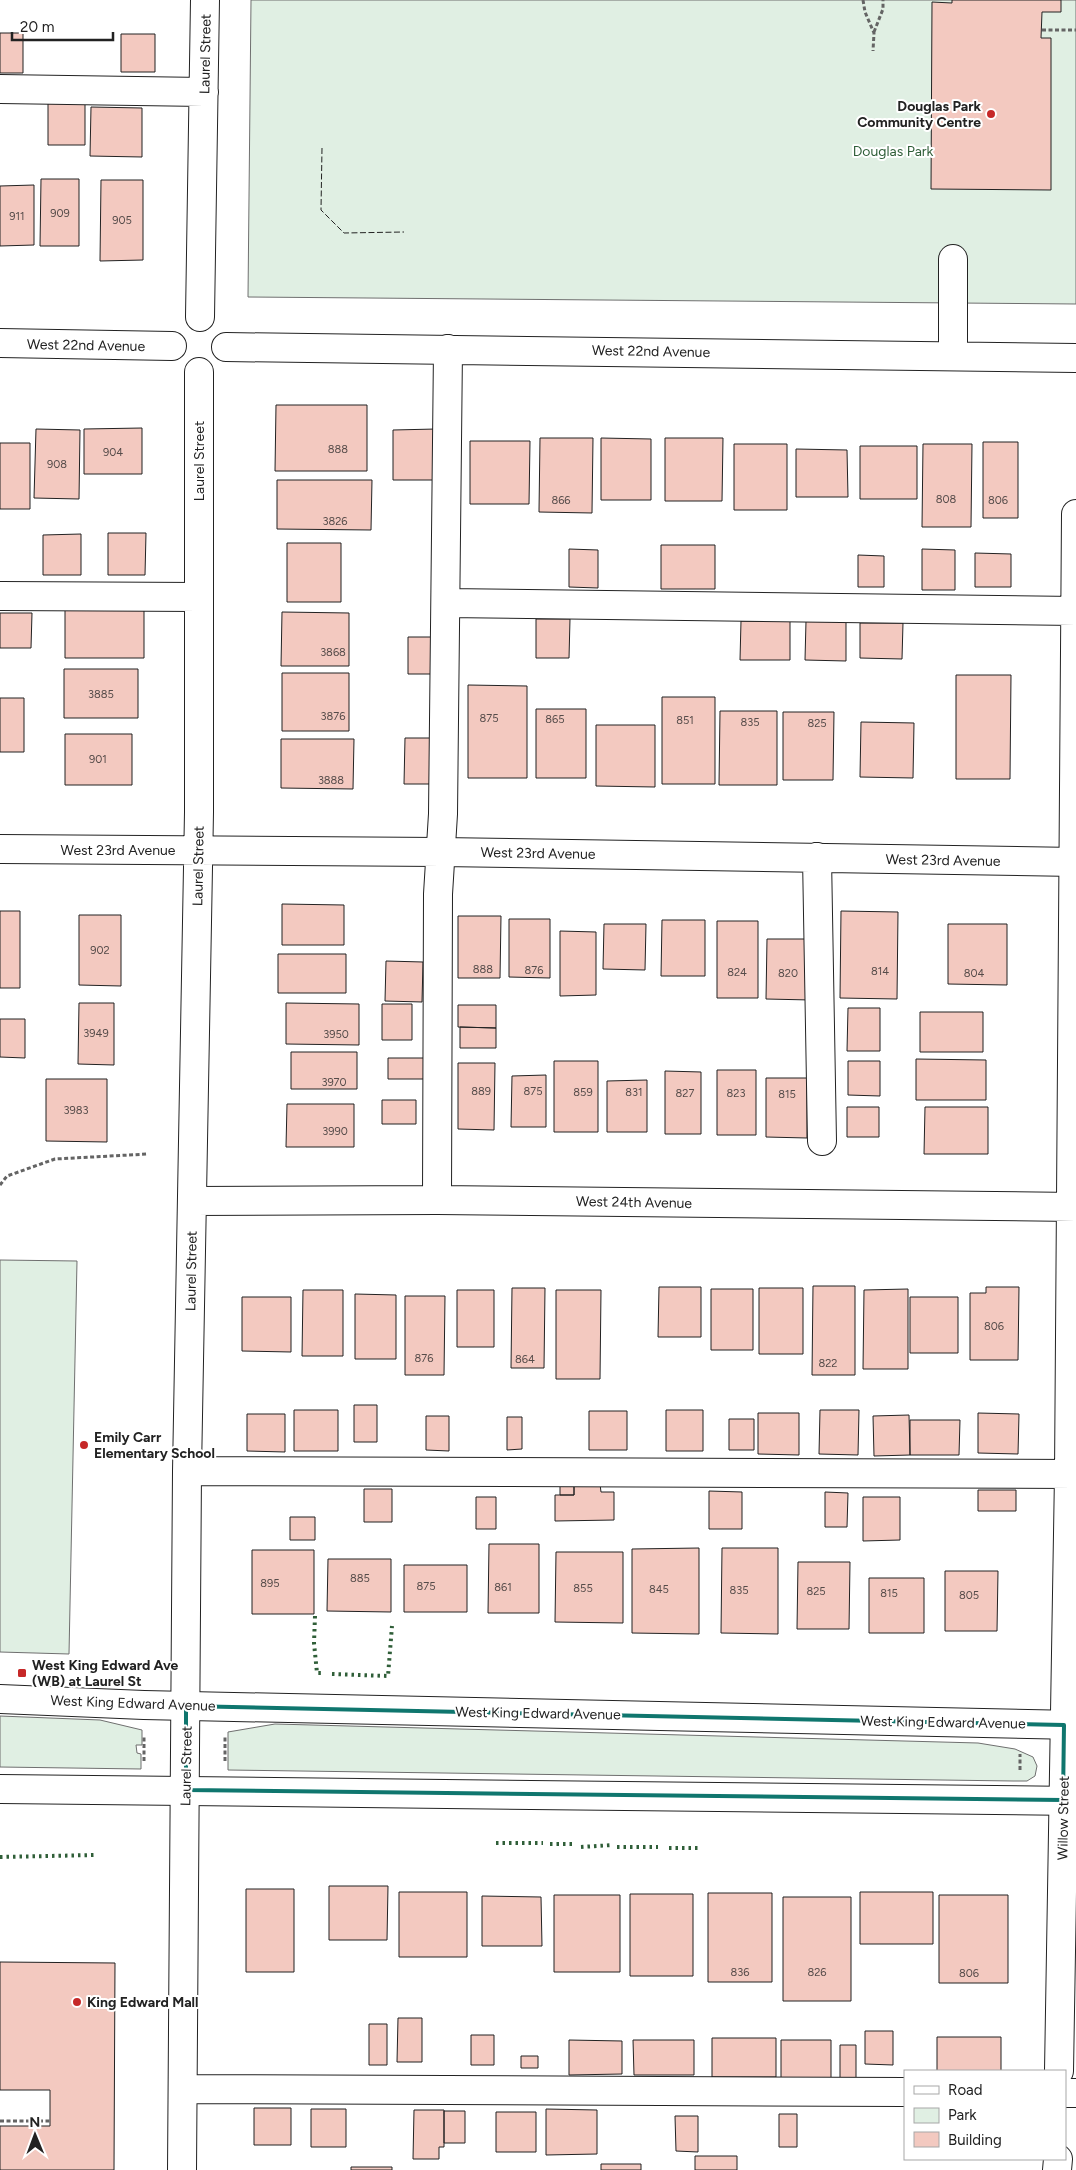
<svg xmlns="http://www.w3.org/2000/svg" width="1076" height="2170" viewBox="0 0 1076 2170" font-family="Figtree,sans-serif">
	<rect width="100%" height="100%" fill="#fff"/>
	<!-- green -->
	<path fill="#e0efe3" stroke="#6f6f6f" d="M251,0H1076V304L248,297Z
		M0,1260L77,1261L69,1654L0,1652Z
		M0,1716L100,1720L142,1730V1745H136L137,1753L141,1754V1769L0,1767Z
		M275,1724L978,1743L1015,1749L1033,1757L1037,1766L1035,1776L1027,1781H1013L228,1770V1732Z"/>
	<!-- building -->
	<path fill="#f3c9c0" stroke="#222" d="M952,0H1061V12H1042L1041,38H1051V190L931,189L932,2L952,3Z
		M0,33H23V73H0Z
		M121,34H155V72H121Z
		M48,103L85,104V145H48Z
		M91,107L142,108V157L90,156Z
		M41,179H79V246H40Z
		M101,180H143V260L100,261Z
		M34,185V245L0,246V186Z
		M276,405H367V471H275Z
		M142,428V474H84V429Z
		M36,429L80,430L79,499L34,498Z
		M436,429L435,480H393V430Z
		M540,438H593L592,513L539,512Z
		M601,438L651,439V500H601Z
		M665,438H723L722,501H665Z
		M470,441H530L529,504H470Z
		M983,442H1018V518H983Z
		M0,443H30V509H0Z
		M734,444H787V510H734Z
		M923,444H972L971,527H922Z
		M860,446H917V499H860Z
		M796,449L847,450L848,497H796Z
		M277,480H372L371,530L277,529Z
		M108,533H146L145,575H108Z
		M81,534V575H43V535Z
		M287,543H341V602H287Z
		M661,545H715V589H661Z
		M569,549L598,550V588L569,587Z
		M922,549L955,550V590H922Z
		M975,553L1011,554V587H975Z
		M858,555L884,556V587H858Z
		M65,604H144V658H65Z
		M282,612L349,613V666H281Z
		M0,613H32L31,648H0Z
		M536,619H570L569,658H536Z
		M741,621H790V660H740Z
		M806,621H846V661L805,660Z
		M860,623H903L902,659L860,658Z
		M408,637H433V674H408Z
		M64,669H138V718H64Z
		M282,673H349V731H282Z
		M956,675H1011L1010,779H956Z
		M468,685L527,686V778H468Z
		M662,697H715V784H662Z
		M0,698H24V752H0Z
		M536,709H586V778H536Z
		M720,711H777V785H719Z
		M783,712H834L833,780H783Z
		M861,722L914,723L913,778L860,777Z
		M596,725H655V787L596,786Z
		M65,734H132V785H65Z
		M405,738H434L435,784H404Z
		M281,739H354L353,789L281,788Z
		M282,904L344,905V945H282Z
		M0,911H20V988H0Z
		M841,911L898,912L897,999L840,998Z
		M79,915H121V986L79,985Z
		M458,916H501L500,978H458Z
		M509,919H550V978L509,977Z
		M662,920H705V976H661Z
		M717,921H758V998H717Z
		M604,924H646L645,970L603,969Z
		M948,924H1007V985L948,984Z
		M560,931L596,932V995L560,996Z
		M767,939H812L811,1000L766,999Z
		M278,954H346V993H278Z
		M386,961L423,962L422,1002L385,1001Z
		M79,1003H114V1065L78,1064Z
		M286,1003L359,1004V1045L286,1044Z
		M382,1004H412V1040H382Z
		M458,1005H496V1028L458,1027Z
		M848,1008H880V1051H847Z
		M920,1012H983V1052H920Z
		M0,1019H25V1058L0,1057Z
		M460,1027L496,1028V1048H460Z
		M291,1052H357V1089H291Z
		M388,1058H425V1079H388Z
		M916,1059L986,1060V1100H916Z
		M554,1061H598V1132H554Z
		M848,1061H880V1096L848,1095Z
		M458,1063H495L494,1130L458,1129Z
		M717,1070H756V1135H717Z
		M665,1071L701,1072V1134H665Z
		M546,1075V1127H511L512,1076Z
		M766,1078H807V1138L766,1137Z
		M46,1079H107V1142L46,1141Z
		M647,1080V1132H607V1081Z
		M382,1100H416V1124H382Z
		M287,1104H354V1147H286Z
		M847,1107H879V1137H847Z
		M925,1107H988V1154H924Z
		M813,1286H855V1375H812Z
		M659,1287H701V1337H658Z
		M986,1287H1019L1018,1360H970V1293H986Z
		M512,1288H545L544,1368H511Z
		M759,1288H803V1354H759Z
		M711,1289H753V1350H711Z
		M908,1289V1369H863L864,1290Z
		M303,1290H343V1356H302Z
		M457,1290H494V1347H457Z
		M556,1290H601L600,1379H556Z
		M355,1294L396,1295V1359H355Z
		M405,1296H445L444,1375H405Z
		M242,1297H291V1352L242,1351Z
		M910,1297H958V1353H910Z
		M354,1405H377V1442H354Z
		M294,1410H338V1451H294Z
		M666,1410H703V1451H666Z
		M820,1410H859L858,1455L819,1454Z
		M589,1411H627V1450H589Z
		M758,1413H799V1455L758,1454Z
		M978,1413L1019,1414L1018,1454L978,1453Z
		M247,1414H285V1452L247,1451Z
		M909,1415L910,1455L874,1456L873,1416Z
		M426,1416H449V1451L426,1450Z
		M507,1417H522V1449L507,1450Z
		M729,1419H754V1450H729Z
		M910,1420H960L959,1455H910Z
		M560,1484H574V1495H560Z
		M574,1484H600L601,1492H614V1520L555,1521V1495H574Z
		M364,1489H392V1522H364Z
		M978,1490H1016V1511H978Z
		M709,1491L742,1492V1529H709Z
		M825,1492L848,1493L847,1527H825Z
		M476,1497H496V1529H476Z
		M863,1497H900V1540L863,1541Z
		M290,1517H315V1540H290Z
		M489,1544H539V1613H488Z
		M699,1548V1634L632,1633V1549Z
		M722,1548H778V1634L721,1633Z
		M252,1550H314V1614H252Z
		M556,1552H623V1623L555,1622Z
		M328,1559H391V1612L327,1611Z
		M798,1562H850L849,1629H797Z
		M404,1565H467V1612H404Z
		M945,1571H998L997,1631H945Z
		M869,1578H924V1633H869Z
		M329,1886H388L387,1940H329Z
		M246,1889H294V1972H246Z
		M399,1892H467V1957H399Z
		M860,1892H933V1944H860Z
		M708,1893H772V1982H708Z
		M630,1894H693V1976H630Z
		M554,1895H620V1972H554Z
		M939,1895H1008V1983H939Z
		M482,1896L541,1897L542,1946H482Z
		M783,1897H851V2001H783Z
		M0,1962L115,1963L114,2170H0V2126H50V2090H0Z
		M398,2018H422V2062H397Z
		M369,2024H387V2065H369Z
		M865,2031H893V2065L865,2064Z
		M471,2035H494V2065H471Z
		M937,2037H1001V2071H937Z
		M712,2038H776V2077H712Z
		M569,2040L622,2041V2074L569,2075Z
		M633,2040H694V2075H634Z
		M781,2040H831V2079L781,2078Z
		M840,2045H856V2080L840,2081Z
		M521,2056H538V2068H521Z
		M254,2108H291V2145H254Z
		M311,2109H346V2147H311Z
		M546,2109L597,2110V2154L546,2155Z
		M414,2110H444V2147H439V2159H413Z
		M444,2111H465V2143H444Z
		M496,2112H536V2152H496Z
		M779,2114H797V2147H779Z
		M675,2116H698V2152L676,2151Z
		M695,2156H737V2170H695Z
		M601,2164H641V2170H601Z
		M351,2167H392V2170H351Z"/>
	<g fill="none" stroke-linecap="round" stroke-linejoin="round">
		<!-- minor casing -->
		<g stroke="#222" stroke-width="30">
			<path id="minor" d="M0,89L204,92
				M953,259V355
				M200,317L205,0
				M0,343L172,346
				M226,347L1076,358
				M0,596L199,597
				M446,603L1076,611
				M0,849L441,852L1076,862
				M817,857L822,1141
				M437,1200L438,894L443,814L448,349
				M192,1201L437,1200L1076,1207
				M187,1471L1076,1474
				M1059,2071L1069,1474L1076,514
				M183,2089L905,2092
				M1065,2093H1076
				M182,2170L187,1471L199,812V372
				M1057,2170L1058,2159"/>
		</g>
		<!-- major casing -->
		<g stroke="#222" stroke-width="30">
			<path id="major" d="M0,1699L144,1705L1076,1725
				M0,1789L1076,1801"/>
		</g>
		<!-- path -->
		<path stroke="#646464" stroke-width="3" stroke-dasharray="4 2.5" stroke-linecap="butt" d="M863,0L865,12L874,33L873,51
			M1042,30H1076
			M874,32L883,9V0
			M0,1185L7,1176L55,1159L148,1154
			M144,1761V1737
			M225,1761V1737
			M1020,1770V1754
			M0,2121H50"/>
		<!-- minor -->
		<use href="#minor" stroke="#fff" stroke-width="28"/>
		<!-- major -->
		<use href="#major" stroke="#fff" stroke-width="28"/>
		<!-- hedge -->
		<path stroke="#2f5e38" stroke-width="4" stroke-dasharray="2.5 4" stroke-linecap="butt" d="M315,1616L314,1643L317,1673H324
			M332,1674L388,1676L392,1626
			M496,1843H543
			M550,1844H574
			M581,1847L613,1845
			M617,1847H658
			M669,1848H701
			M0,1857L95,1855"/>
		<!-- fence -->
		<path stroke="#222" stroke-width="1" stroke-dasharray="6 2.5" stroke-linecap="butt" d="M322,148L321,210L344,233L404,232"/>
	</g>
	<!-- marked area -->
	<path fill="none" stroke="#0f766e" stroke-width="4" stroke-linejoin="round" d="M186,1706L1064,1725L1063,1800L186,1790Z"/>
	<!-- markers -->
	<g fill="#c62828" stroke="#fff" stroke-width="2">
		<circle cx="991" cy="114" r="5"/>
		<circle cx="84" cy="1445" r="5"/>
		<rect x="17" y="1668" width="10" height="10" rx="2.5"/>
		<circle cx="77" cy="2002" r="5"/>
	</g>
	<g text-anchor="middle" stroke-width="4" stroke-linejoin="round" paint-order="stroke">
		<!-- number labels -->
		<g font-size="11" fill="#564c4a">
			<text x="60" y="217">909</text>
			<text x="17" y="220">911</text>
			<text x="122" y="224">905</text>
			<text x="338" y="453">888</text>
			<text x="113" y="456">904</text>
			<text x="57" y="468">908</text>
			<text x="946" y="503">808</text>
			<text x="561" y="504">866</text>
			<text x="998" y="504">806</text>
			<text x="335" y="525">3826</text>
			<text x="333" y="656">3868</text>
			<text x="101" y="698">3885</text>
			<text x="333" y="720">3876</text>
			<text x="489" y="722">875</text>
			<text x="555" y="723">865</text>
			<text x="685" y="724">851</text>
			<text x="750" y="726">835</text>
			<text x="817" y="727">825</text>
			<text x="98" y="763">901</text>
			<text x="331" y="784">3888</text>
			<text x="100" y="954">902</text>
			<text x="483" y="973">888</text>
			<text x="534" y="974">876</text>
			<text x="880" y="975">814</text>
			<text x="737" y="976">824</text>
			<text x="788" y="977">820</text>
			<text x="974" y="977">804</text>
			<text x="96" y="1037">3949</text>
			<text x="336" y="1038">3950</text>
			<text x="334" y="1086">3970</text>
			<text x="481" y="1095">889</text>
			<text x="533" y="1095">875</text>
			<text x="583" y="1096">859</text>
			<text x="634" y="1096">831</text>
			<text x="685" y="1097">827</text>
			<text x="736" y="1097">823</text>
			<text x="787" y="1098">815</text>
			<text x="76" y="1114">3983</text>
			<text x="335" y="1135">3990</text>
			<text x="994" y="1330">806</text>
			<text x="424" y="1362">876</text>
			<text x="525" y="1363">864</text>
			<text x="828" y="1367">822</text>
			<text x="360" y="1582">885</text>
			<text x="270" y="1587">895</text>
			<text x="426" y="1590">875</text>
			<text x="503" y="1591">861</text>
			<text x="583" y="1592">855</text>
			<text x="659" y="1593">845</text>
			<text x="739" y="1594">835</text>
			<text x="816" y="1595">825</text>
			<text x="889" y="1597">815</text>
			<text x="969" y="1599">805</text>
			<text x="740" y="1976">836</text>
			<text x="817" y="1976">826</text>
			<text x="969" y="1977">806</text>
		</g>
		<!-- street labels -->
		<g font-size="14" fill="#222" stroke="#fff">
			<text transform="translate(205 54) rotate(-89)" y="5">Laurel Street</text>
			<text transform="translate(86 345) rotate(1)" y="5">West 22nd Avenue</text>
			<text transform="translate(651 351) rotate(1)" y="5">West 22nd Avenue</text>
			<text transform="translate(199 461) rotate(-90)" y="5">Laurel Street</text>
			<text x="118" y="855">West 23rd Avenue</text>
			<text transform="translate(538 853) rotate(1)" y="5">West 23rd Avenue</text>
			<text transform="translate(943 860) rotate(1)" y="5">West 23rd Avenue</text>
			<text transform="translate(198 866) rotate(-89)" y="5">Laurel Street</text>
			<text transform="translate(634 1202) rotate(1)" y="5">West 24th Avenue</text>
			<text transform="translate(191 1271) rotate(-89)" y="5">Laurel Street</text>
			<text transform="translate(133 1703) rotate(2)" y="5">West King Edward Avenue</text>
			<text transform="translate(538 1713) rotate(1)" y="5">West King Edward Avenue</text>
			<text transform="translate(943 1722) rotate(1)" y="5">West King Edward Avenue</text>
			<text transform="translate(186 1766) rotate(-89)" y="5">Laurel Street</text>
			<text transform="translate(1063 1818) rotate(-89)" y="5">Willow Street</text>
		</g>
		<!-- poi labels -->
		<g font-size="14" font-weight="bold" fill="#222" stroke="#fff" text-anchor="start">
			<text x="981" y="111" text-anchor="end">Douglas Park<tspan x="981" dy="16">Community Centre</tspan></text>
			<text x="94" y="1442">Emily Carr<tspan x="94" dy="16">Elementary School</tspan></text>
			<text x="32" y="1670">West King Edward Ave<tspan x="32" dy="16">(WB) at Laurel St</tspan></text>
			<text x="87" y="2007">King Edward Mall</text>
		</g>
		<!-- park labels -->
		<g font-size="14" fill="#2f5e38" stroke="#fff">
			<text x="893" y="156">Douglas Park</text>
		</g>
	</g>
	<!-- legend -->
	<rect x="904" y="2070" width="162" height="90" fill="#ffffff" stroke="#a7a7a7"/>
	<rect x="914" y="2086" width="25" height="8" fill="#ffffff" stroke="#a7a7a7"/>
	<text x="948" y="2095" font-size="15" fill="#222222">Road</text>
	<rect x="914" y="2108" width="25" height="15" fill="#e0efe3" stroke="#a7a7a7"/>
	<text x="948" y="2120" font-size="15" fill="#222222">Park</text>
	<rect x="914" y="2132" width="25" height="15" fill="#f3c9c0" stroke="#a7a7a7"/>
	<text x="948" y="2145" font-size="15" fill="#222222">Building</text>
	<!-- north arrow -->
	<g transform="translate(35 2135) rotate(359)" stroke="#ffffff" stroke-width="4" paint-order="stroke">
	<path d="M0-4L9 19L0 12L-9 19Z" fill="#222222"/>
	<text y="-8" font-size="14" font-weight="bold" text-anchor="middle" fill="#222222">N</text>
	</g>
	<!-- scale -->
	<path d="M12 32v8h101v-8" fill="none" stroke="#222222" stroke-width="2.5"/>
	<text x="20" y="32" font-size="15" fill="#222222" stroke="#ffffff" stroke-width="4" paint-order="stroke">20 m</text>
</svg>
